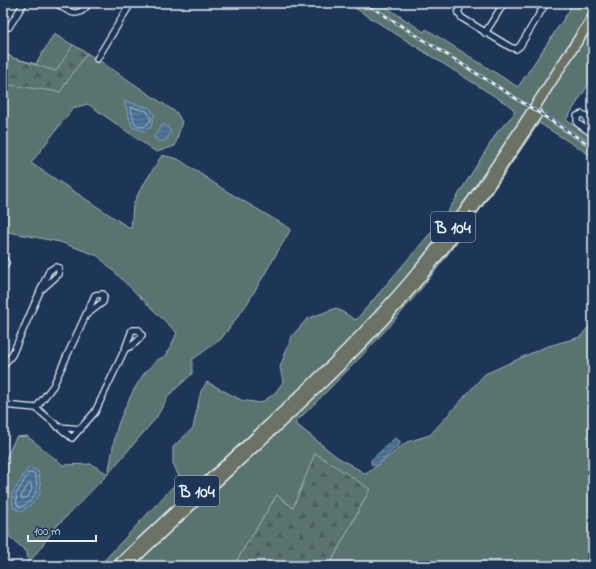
<svg xmlns="http://www.w3.org/2000/svg" width="596" height="569" viewBox="0 0 596 569" font-family="'Indie Flower',sans-serif">
	<defs>
		<pattern id="forest-firs" width="22" height="20" patternUnits="userSpaceOnUse"><rect width="22" height="20" fill="#597370"/><path d="M5 1l3.5 6h-7zM16 11l3.5 6h-7z" fill="#4f5b5b"/></pattern>
		<pattern id="water-rules" width="6" height="5" patternUnits="userSpaceOnUse"><rect width="6" height="5" fill="#466c8e"/><path d="M0 2.5h6" fill="none" stroke="#61819f"/></pattern>
	</defs>
	<rect width="100%" height="100%" fill="#1d3557"/>
	<filter id="ink" filterUnits="userSpaceOnUse"><feTurbulence type="fractalNoise" baseFrequency=".025" numOctaves="2"/><feDisplacementMap in="SourceGraphic" scale="8" xChannelSelector="R" yChannelSelector="G"/><feConvolveMatrix kernelMatrix="1 2 1 2 8 2 1 2 1" color-interpolation-filters="sRGB"/></filter>
	<g filter="url(#ink)">
		<!-- green -->
		<path fill="#597370" stroke="#a0b2b4" d="M347,3H380L424,32L426,29L518,87L569,11L571,3H593V77L566,120L593,138V144L545,113L543,117L593,150V157L539,123C495,188 452,254 400,314C367,352 331,387 295,423L337,457L366,474L407,442L430,435L485,374L545,347L580,337L593,322V566H329L370,489L293,508L277,495L237,560L242,566H99L180,479L173,463V447L193,428L201,391L207,382L241,400L261,403L275,393L283,382L280,367L292,336L307,319L336,308L356,320L445,216L498,131L514,114V110L510,106Z
			M54,34L97,59L177,113L182,122L175,146L156,152L88,104L73,108L31,163L131,229L133,205L139,192L162,155L178,159L223,189L291,229L247,304L221,339L192,360V374L169,395L156,418L108,474L57,526L28,564L27,552L3,531V465L16,437L27,436L63,465L91,464L108,474C112,458 113,440 118,425C126,404 144,362 166,356L177,333L98,256L60,242L3,231V52L13,58L36,64Z"/>
		<!-- forest -->
		<path fill="url(#forest-firs)" stroke="#a0b2b4" d="M73,45L87,53L60,92L9,85L3,82V52L13,58L56,71Z
			M315,453L370,489L329,566H242L237,560L277,495L293,508Z"/>
		<!-- water -->
		<path fill="url(#water-rules)" stroke="#87a1b8" d="M124,101L150,108L154,115L151,127L144,131L132,127Z
			M163,124L168,127L171,132L167,140L159,142L154,137Z
			M395,438L400,441V444L376,466L371,464V460Z
			M28,468L37,470C44,491 41,499 22,511L13,508L12,494Z"/>
		<g fill="none" stroke-linecap="round" stroke-linejoin="round">
			<!-- shore -->
			<path stroke="#a7bcce" stroke-width="1" d="M131,107L147,111L151,119L148,124L143,127L135,124Z
				M29,473L35,474C39,489 36,500 21,507L17,505L16,495Z
				M31,484L32,489L28,497L22,499L21,496L28,485Z"/>
			<!-- stream -->
			<path stroke="#87a1b8" stroke-width="1.5" d="M591,431L593,429"/>
			<!-- minor casing -->
			<g stroke="#e8f1f8" stroke-width="8">
				<path id="minor" d="M56,3C69,12 78,20 89,3
					M462,3L458,13L462,18L510,47L516,49L520,46L546,3
					M535,3L543,8
					M9,27L24,3
					M485,33L504,3
					M97,59L131,3
					M590,132L586,116L582,114L577,116V123L593,134
					M3,258L6,263L3,268
					M3,366L12,355L49,271L55,267L59,268V274L41,290
					M3,405L36,408L72,438L95,412L125,349L132,330H139L142,335C138,342 132,346 125,349
					M36,408L53,386L95,295L103,294L104,297L103,302L86,315
					M58,427L81,429"/>
			</g>
			<!-- trunk casing -->
			<g stroke="#e8f1f8" stroke-width="12">
				<path id="trunk" d="M474,208L537,114
					M117,566C218,468 328,379 418,271C483,193 537,102 593,17
					M127,566C236,459 359,363 451,239"/>
			</g>
			<!-- minor -->
			<use href="#minor" stroke="#1d3557" stroke-width="5.5"/>
			<!-- trunk -->
			<use href="#trunk" stroke="#6b7165" stroke-width="9"/>
			<!-- rail casing -->
			<g stroke="#e8f1f8" stroke-width="3">
				<path id="rail" d="M365,3L593,147"/>
			</g>
			<!-- rail -->
			<use href="#rail" stroke="#1d3557" stroke-width="1.5" stroke-dasharray="4.5" stroke-linecap="butt"/>
		</g>
	</g>
	<g text-anchor="middle" stroke-width="3" stroke-linejoin="round" paint-order="stroke">
		<!-- shield labels -->
		<g fill="#1d3557" stroke="#abb9c8" stroke-width="1">
			<rect x="431" y="212" width="44" height="30" rx="3"/>
			<rect x="175" y="476" width="44" height="30" rx="3"/>
		</g>
		<g font-size="17" font-weight="bold" fill="#e8f1f8">
			<text x="453" y="233">B 104</text>
			<text x="197" y="497">B 104</text>
		</g>
	</g>
	<!-- margin -->
	<rect width="596" height="569" fill="none" stroke="#1d3557" stroke-width="16"/>
	<rect x="8" y="8" width="580" height="553" fill="none" stroke="#e8f1f8" stroke-width="1.5" filter="url(#ink)"/>
	<!-- scale -->
	<path d="M28 535v6h68v-6" fill="none" stroke="#e8f1f8" stroke-width="2"/>
	<text x="34" y="535" font-size="12" fill="#e8f1f8" stroke="#1d3557" stroke-width="3" paint-order="stroke">100 m</text>
</svg>
